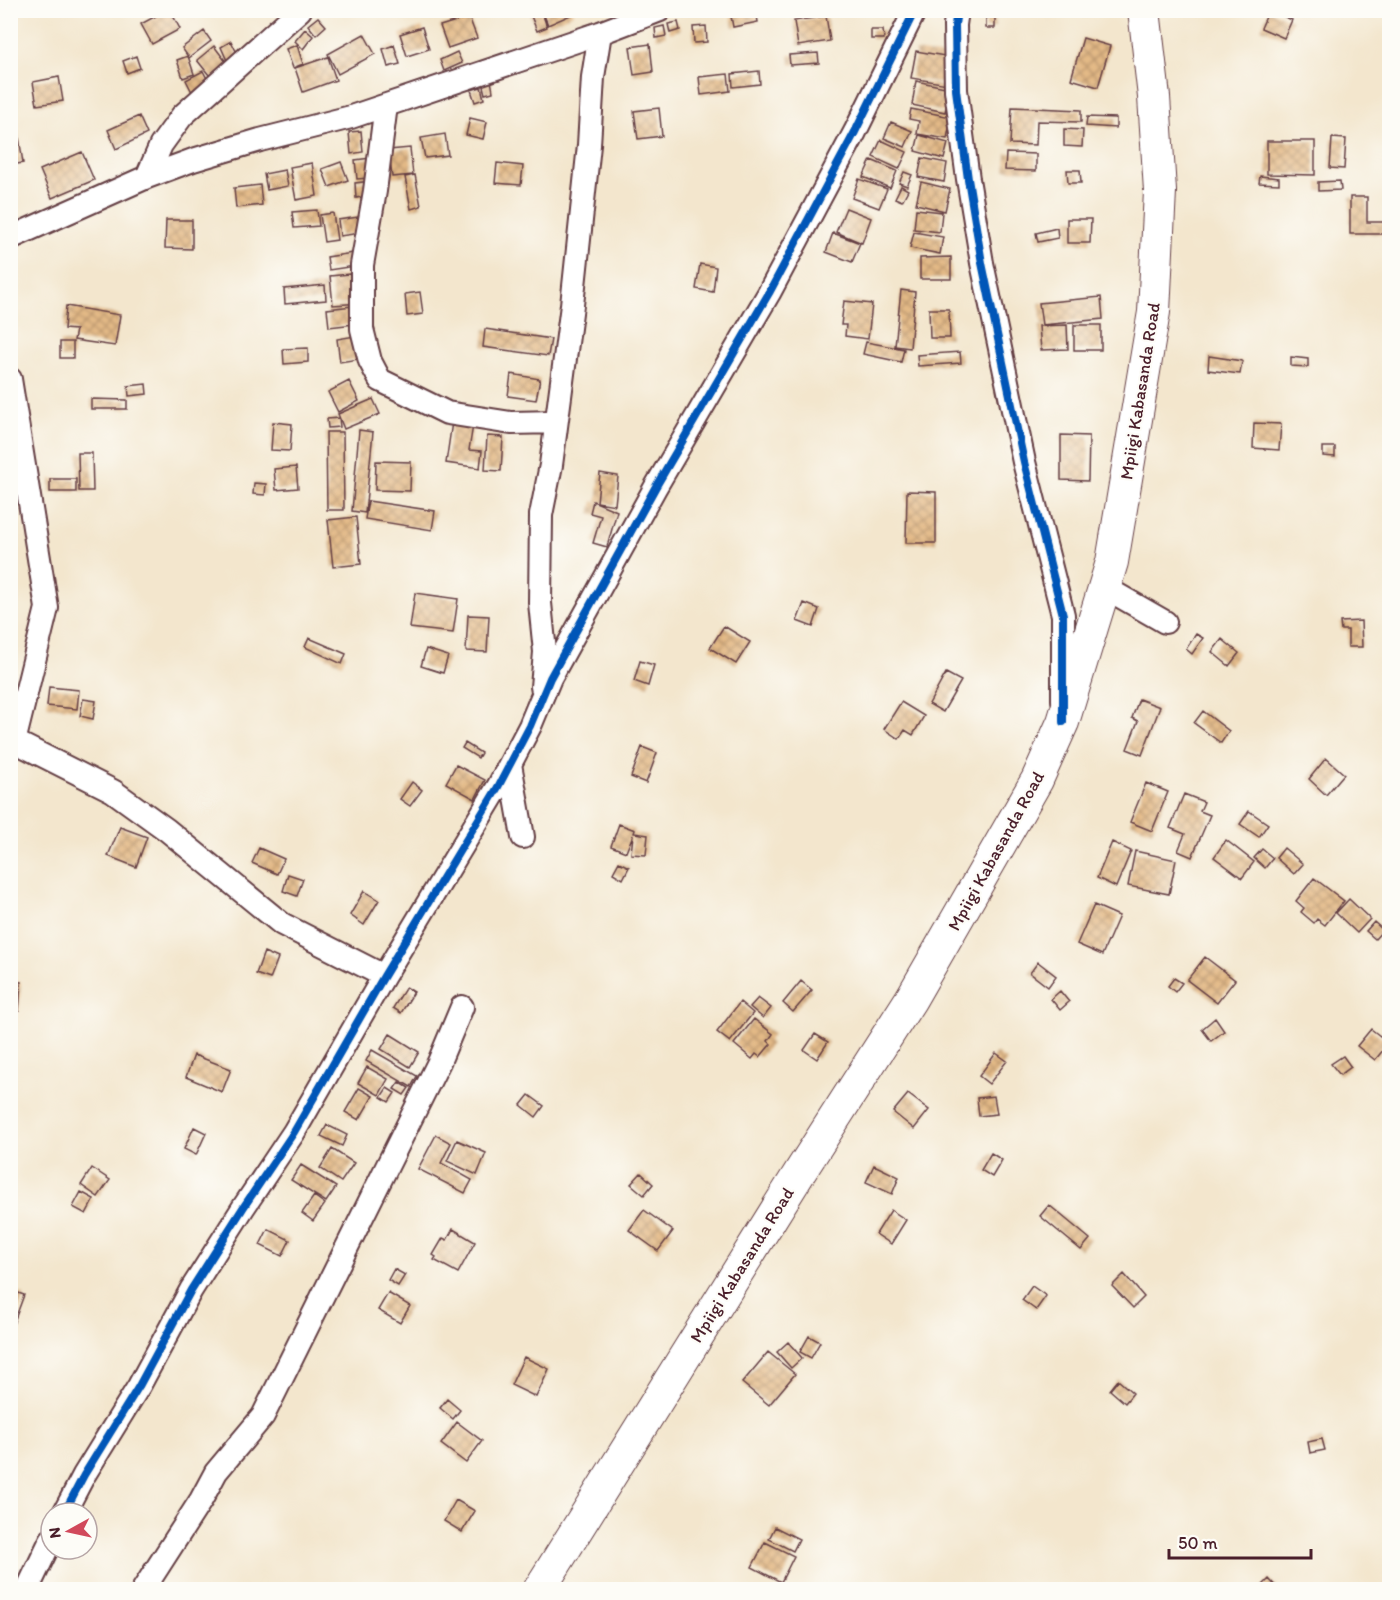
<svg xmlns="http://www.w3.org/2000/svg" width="1400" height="1600" viewBox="0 0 1400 1600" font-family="Itim,sans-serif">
	<defs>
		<pattern id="building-cross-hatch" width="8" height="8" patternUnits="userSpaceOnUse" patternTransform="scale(1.5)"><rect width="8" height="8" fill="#e3b986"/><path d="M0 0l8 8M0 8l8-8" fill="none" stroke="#ba966e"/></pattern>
	</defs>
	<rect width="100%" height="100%" fill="#fdfcf7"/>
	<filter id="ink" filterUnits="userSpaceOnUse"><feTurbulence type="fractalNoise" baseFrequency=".0167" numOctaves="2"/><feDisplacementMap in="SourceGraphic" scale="12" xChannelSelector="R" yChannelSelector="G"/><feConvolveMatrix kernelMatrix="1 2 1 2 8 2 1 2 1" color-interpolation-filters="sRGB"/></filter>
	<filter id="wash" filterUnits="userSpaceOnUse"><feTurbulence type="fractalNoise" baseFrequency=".008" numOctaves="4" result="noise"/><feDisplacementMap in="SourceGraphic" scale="24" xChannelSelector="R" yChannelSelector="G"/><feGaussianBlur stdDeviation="1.35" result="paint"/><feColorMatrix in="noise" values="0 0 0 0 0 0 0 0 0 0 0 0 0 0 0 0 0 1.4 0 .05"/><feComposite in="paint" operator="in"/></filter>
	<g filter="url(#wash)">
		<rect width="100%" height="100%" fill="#f3e6cd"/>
		<g id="blocks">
			<!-- building -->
			<path fill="url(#building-cross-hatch)" d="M167,10H170L180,29L152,44L141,24Z
				M541,10L547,27L537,31L529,11Z
				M542,10H571L573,14L548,25Z
				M756,10L758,22L733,27L730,11Z
				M1039,10H1088V17L1039,14Z
				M1269,10L1292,20L1284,38L1261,28Z
				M986,14H995V28H986Z
				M826,16L830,41L798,46L794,21Z
				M318,17L326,26L316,35L308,25Z
				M469,17L477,38L448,48L440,26Z
				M678,22L680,30L670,33L668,24Z
				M664,26L666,36L656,38L655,28Z
				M706,26L707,42L694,43L693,27Z
				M422,27L429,49L407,56L400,34Z
				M305,29L313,36L303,49L295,41Z
				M871,30H883L884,39H871Z
				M204,31L211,41L189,58L182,48Z
				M364,34L375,54L338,74L328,54Z
				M1083,38L1110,46L1098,87L1071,79Z
				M231,41L240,59L229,65L221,47Z
				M650,44L653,72L634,75L630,47Z
				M297,45L303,64L293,68L286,49Z
				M394,45L400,64L388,67L383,49Z
				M214,46L230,67L213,80L197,60Z
				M916,51L951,57L947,84L911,78Z
				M457,52L462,63L444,71L440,60Z
				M818,53L819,63L790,65L789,55Z
				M136,56L140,68L127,73L123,61Z
				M188,56L194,74L183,78L177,60Z
				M328,57L336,80L303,92L295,68Z
				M203,71L214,92L196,100L186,80Z
				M759,71L760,84L733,87L732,74Z
				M728,74L730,91L701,95L699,77Z
				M59,77L63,101L37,105L33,82Z
				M491,80L493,92L485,94L482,82Z
				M916,81L950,88L945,112L912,105Z
				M481,87L484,99L475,102L471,90Z
				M1012,107L1081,110V122L1037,121L1036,145L1010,144Z
				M659,108L662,136L638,139L634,111Z
				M911,109L951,117L947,139L917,134L919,121L909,119Z
				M139,116L147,134L116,149L108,130Z
				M1087,117L1116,118V128L1086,126Z
				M470,118L487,122L483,139L466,135Z
				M891,122L912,131L905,147L884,138Z
				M1064,129L1083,130L1082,147L1064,146Z
				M18,131L23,163L10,165V133Z
				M361,131L363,152L351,154L349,132Z
				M445,134L448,155L425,158L421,138Z
				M919,135L948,143L944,159L915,151Z
				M1332,138L1346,139L1344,169L1330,168Z
				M881,140L907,152L899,169L873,157Z
				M1267,141H1315V175L1267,174Z
				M410,148L413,175L392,177L389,150Z
				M82,152L94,180L52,198L40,170Z
				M1006,153L1036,154V171L1005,170Z
				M379,157L381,177L357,179L355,160Z
				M922,158L947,163L944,182L918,177Z
				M871,160L897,171L890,188L863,177Z
				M341,162L348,180L329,187L322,169Z
				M312,163L317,196L296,200L290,167Z
				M497,163L523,166L521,185L495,183Z
				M285,170L288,186L267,190L264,174Z
				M1067,170H1080L1081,183H1068Z
				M904,172L912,175L907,186L899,183Z
				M415,175L421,206L411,209L405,177Z
				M1260,176L1279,178V184L1259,183Z
				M859,179L887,189L879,208L852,198Z
				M379,180L367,196L356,198L355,183Z
				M1340,181L1341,190L1318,191V182Z
				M921,182L950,189L945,211L916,204Z
				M260,185L262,205L236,208L234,188Z
				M901,186L908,190L902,201L895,198Z
				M1350,197H1367V222H1390V234H1350Z
				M846,208L871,218L862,243L836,232Z
				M916,209L942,212L940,232L914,229Z
				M317,210L319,226L294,228L292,212Z
				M333,213L337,240L324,242L320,215Z
				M365,216L367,232L340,236L338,220Z
				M1067,219H1091L1090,243H1067Z
				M166,220H192V249L165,248Z
				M1057,228L1058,238L1038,242L1036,233Z
				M914,232L943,237L940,254L910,248Z
				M833,233L860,243L852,262L826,252Z
				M359,252L361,265L329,270L327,257Z
				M951,257V279H920V258Z
				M700,264L716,267L713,292L696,289Z
				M359,273L362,303L333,305L330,276Z
				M325,285L326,300L285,304L284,289Z
				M901,290L915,292L910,348L895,346Z
				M420,292L423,314L407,316L405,294Z
				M1101,297L1103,319L1042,325L1039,303Z
				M844,301L872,304L868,339L845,336L846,325H841Z
				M361,305L363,323L329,327L327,309Z
				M66,306L120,315L115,346L74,340L76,330L64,329Z
				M929,309H949L950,338H930Z
				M1067,325L1068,349L1041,350L1039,326Z
				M1074,325H1101V350H1074Z
				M485,329L551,339L548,356L483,347Z
				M355,336L359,359L340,362L337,339Z
				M60,342H73V358H60Z
				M866,342L904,349L901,362L863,354Z
				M308,348V362L284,364L283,349Z
				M960,352L961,363L918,366L917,355Z
				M1209,356L1242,361L1240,374L1208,370Z
				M1291,357L1308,359V367L1291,366Z
				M511,374L540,379L536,400L508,396Z
				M349,381L359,401L338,412L328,392Z
				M146,384L147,394L129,396L128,386Z
				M91,399L127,400V409H91Z
				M373,399L380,414L344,429L338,414Z
				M339,418L340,427L328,428L327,419Z
				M273,422L292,424L290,451L271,450Z
				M452,422L473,425L469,450L482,451L480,468L446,463Z
				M1254,423L1281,424L1279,450L1253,448Z
				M359,430L373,432L365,513L352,511Z
				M326,432H343L344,510H327Z
				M1061,435L1089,436L1088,481L1061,480Z
				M487,436L503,437L501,471L485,470Z
				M1323,447H1335V457L1323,456Z
				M78,453H92L93,491H79Z
				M376,461L411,462L410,491L375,490Z
				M296,467L298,488L276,490L274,469Z
				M600,473L618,476L615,505L597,502Z
				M50,479H76V492H50Z
				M254,483L266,484L265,495L253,494Z
				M907,491L936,492V543H906Z
				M368,501L435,511L432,530L365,519Z
				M593,501L617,511L607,547L593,543L601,516L590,513Z
				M356,517L361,564L333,567L328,520Z
				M415,593L458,599L453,633L410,628Z
				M804,603L819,609L813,627L797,621Z
				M468,615L489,616L487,652L466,651Z
				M1361,621L1362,647H1348V630H1341L1340,622Z
				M724,626L750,642L736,664L710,648Z
				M1196,634L1203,638L1192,654L1186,649Z
				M309,638L346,654L342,664L305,647Z
				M1222,639L1239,653L1229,666L1212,652Z
				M426,649L448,656L443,673L421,666Z
				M640,661L654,665L648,686L634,681Z
				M946,673L961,681L943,712L929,704Z
				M49,687L79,690L77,709L47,706Z
				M83,699L96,701L93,719L80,716Z
				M1139,699L1160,707L1142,755L1127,749L1138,721L1132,718Z
				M901,702L924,716L913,735L905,730L899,739L884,729Z
				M1203,711L1229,731L1221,743L1194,723Z
				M465,743L481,753L478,758L462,748Z
				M642,747L657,753L646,783L631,777Z
				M1326,758L1344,774L1326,795L1309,779Z
				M456,765L485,780L475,799L446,783Z
				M412,782L422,790L410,806L400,799Z
				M1146,783L1168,792L1152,831L1130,822Z
				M1184,794L1204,802L1200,811L1210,815L1192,857L1178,851L1185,834L1170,828Z
				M1249,811L1268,824L1259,837L1240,824Z
				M619,824L635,830L634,833L648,835L646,855L631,854L633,835L626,852L611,846Z
				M120,827L147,837L136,867L108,856Z
				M1226,840L1254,862L1242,878L1214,857Z
				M1112,842L1131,851L1116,887L1097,878Z
				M259,848L284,859L277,874L252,863Z
				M1284,848L1303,864L1294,874L1276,858Z
				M1262,849L1273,858L1265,868L1254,858Z
				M1135,851L1176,860L1169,894L1128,886Z
				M619,862L629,867L623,879L613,873Z
				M288,874L303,879L297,896L283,891Z
				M1314,878L1344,901L1325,925L1317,919L1314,923L1301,912L1304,908L1296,901Z
				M364,891L379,900L364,925L350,915Z
				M1349,899L1370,919L1357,933L1336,913Z
				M1094,905L1119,916L1102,955L1077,944Z
				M1374,922L1383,930L1375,939L1366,931Z
				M264,952L278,958L270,979L256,974Z
				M1205,957L1235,980L1217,1003L1187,980Z
				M1038,962L1056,976L1048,987L1030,973Z
				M1174,978L1182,983L1175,992L1168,986Z
				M10,981L21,982L19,1011L10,1010Z
				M801,981L812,990L793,1012L783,1003Z
				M406,987L414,992L401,1013L393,1008Z
				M1060,991L1069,1002L1060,1010L1051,999Z
				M758,998L771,1008L763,1018L750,1007Z
				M740,1002L753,1013L730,1042L717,1032Z
				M1215,1018L1224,1031L1211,1041L1202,1029Z
				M754,1019L773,1034L768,1041L771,1044L760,1057L756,1054L752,1059L734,1044Z
				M1371,1029L1389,1043L1375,1060L1357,1046Z
				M390,1034L419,1052L410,1067L381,1049Z
				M815,1034L828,1042L817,1059L804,1050Z
				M372,1050L417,1076L411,1087L366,1061Z
				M996,1053L1007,1061L989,1084L979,1076Z
				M194,1055L231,1069L222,1092L186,1077Z
				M1343,1056L1351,1067L1340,1075L1331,1064Z
				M367,1067L388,1079L379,1095L358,1083Z
				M399,1082L409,1088L404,1095L394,1089Z
				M359,1088L373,1096L359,1120L345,1112Z
				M387,1088L395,1093L389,1102L381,1097Z
				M908,1094L929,1110L914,1129L893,1112Z
				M529,1095L544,1106L536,1117L521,1105Z
				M994,1096L997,1114L979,1116L977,1098Z
				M327,1125L347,1135L342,1146L321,1136Z
				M194,1127L206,1133L196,1155L184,1149Z
				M436,1135L451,1143L441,1163L472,1180L465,1193L418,1169Z
				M457,1140L486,1153L477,1175L447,1161Z
				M332,1149L354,1163L341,1182L320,1168Z
				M991,1153L1002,1160L992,1177L981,1170Z
				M301,1165L336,1187L326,1202L291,1180Z
				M874,1165L899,1177L892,1194L866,1182Z
				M92,1168L110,1180L98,1197L81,1185Z
				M641,1173L653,1184L644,1195L631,1184Z
				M81,1192L94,1199L86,1214L73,1207Z
				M314,1196L325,1204L313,1221L302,1213Z
				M1049,1205L1090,1239L1081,1250L1040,1216Z
				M644,1210L673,1231L658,1251L629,1230Z
				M891,1210L906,1220L891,1244L876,1234Z
				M268,1229L290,1240L282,1256L260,1245Z
				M453,1229L475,1242L458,1273L434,1260L436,1257L433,1255L443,1238L447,1240Z
				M394,1269L405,1275L398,1286L388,1280Z
				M1124,1274L1144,1297L1133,1308L1112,1286Z
				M1032,1286L1046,1296L1036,1310L1022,1300Z
				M10,1290L24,1295L11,1330H10Z
				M388,1293L410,1306L400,1323L378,1310Z
				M809,1336L820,1342L811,1358L800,1352Z
				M788,1342L802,1358L791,1368L777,1352Z
				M768,1352L795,1374L769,1405L742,1383Z
				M524,1357L549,1369L536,1397L511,1385Z
				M1118,1380L1133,1393L1125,1403L1110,1390Z
				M447,1399L460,1410L453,1419L440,1408Z
				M457,1422L482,1441L466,1463L441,1444Z
				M1322,1439L1325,1450L1310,1453L1308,1442Z
				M456,1500L475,1511L462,1532L444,1521Z
				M775,1527L799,1539L793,1551L769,1539Z
				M765,1542L794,1556L781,1582L752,1567Z
				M1269,1579L1279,1590H1265L1262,1586Z"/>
		</g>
	</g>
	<g filter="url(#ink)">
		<use href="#blocks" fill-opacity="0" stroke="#633d43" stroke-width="1.5"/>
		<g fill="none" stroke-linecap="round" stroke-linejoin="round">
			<!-- minor casing -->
			<g stroke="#633d43" stroke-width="26">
				<path id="minor" d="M957,10L955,25L956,90L968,179L982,263L1024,462L1063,615V700
					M386,105L375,191L362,265V329L370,361L380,380L447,413L511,423L556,422
					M147,177L161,145L182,116L300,10
					M10,238L147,177L193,160L260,140L351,117L600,33L660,10
					M10,379L47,608L14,742
					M1104,587L1165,622
					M542,687L545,652L540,603L541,515L551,465L572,305L589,145L593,77L600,33
					M10,739L113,791L167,830L282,924L384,976
					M510,764L523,837
					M64,1513L84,1475L139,1386L191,1290L243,1208L294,1132L384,976L498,787L530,726L550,678L655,488L769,293L855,132L915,10
					M27,1590L51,1540
					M143,1590L201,1500L216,1472L263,1416L439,1062L462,1007"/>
			</g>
			<!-- secondary casing -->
			<g stroke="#633d43" stroke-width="34">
				<path id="secondary" d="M539,1590L800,1172L911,999L1037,780L1063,722L1112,562L1154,312L1160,191L1154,97L1144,10"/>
			</g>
			<!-- minor -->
			<use href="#minor" stroke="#fff" stroke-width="22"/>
			<!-- secondary -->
			<use href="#secondary" stroke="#fff" stroke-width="32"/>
			<!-- cycleway casing -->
			<g stroke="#fdfcf7" stroke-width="11">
				<path id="cycleway" d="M957,10L955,25L956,90L968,179L982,263L1024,462L1063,615V722
					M64,1513L84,1475L139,1386L191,1290L243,1208L294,1132L384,976L498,787L530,726L550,678L655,488L769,293L855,132L915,10"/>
			</g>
			<!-- cycleway -->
			<use href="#cycleway" stroke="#0057b8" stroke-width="8"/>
		</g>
	</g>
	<g text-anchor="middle" stroke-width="4.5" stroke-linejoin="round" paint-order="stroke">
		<!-- street labels -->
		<g font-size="18" fill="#4a1f2b" stroke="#fdfcf7">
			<text transform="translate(1140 391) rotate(-81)" y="6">Mpiigi Kabasanda Road</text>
			<text transform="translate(996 851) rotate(-61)" y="6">Mpiigi Kabasanda Road</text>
			<text transform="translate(742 1265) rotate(-58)" y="6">Mpiigi Kabasanda Road</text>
		</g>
	</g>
	<!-- margin -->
	<rect width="1400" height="1600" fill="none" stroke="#fdfcf7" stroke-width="36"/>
	<!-- north arrow -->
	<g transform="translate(69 1531) rotate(262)"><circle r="28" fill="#fdfcf7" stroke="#b5a4a5" stroke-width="1.5"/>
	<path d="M0-4.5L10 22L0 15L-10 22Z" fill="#d1495b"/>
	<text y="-9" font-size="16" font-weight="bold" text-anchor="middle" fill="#4a1f2b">N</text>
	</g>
	<!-- scale -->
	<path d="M1169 1549v9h142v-9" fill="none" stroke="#4a1f2b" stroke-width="3"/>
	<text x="1178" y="1549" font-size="18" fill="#4a1f2b" stroke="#fdfcf7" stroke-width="4.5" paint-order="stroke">50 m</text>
</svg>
